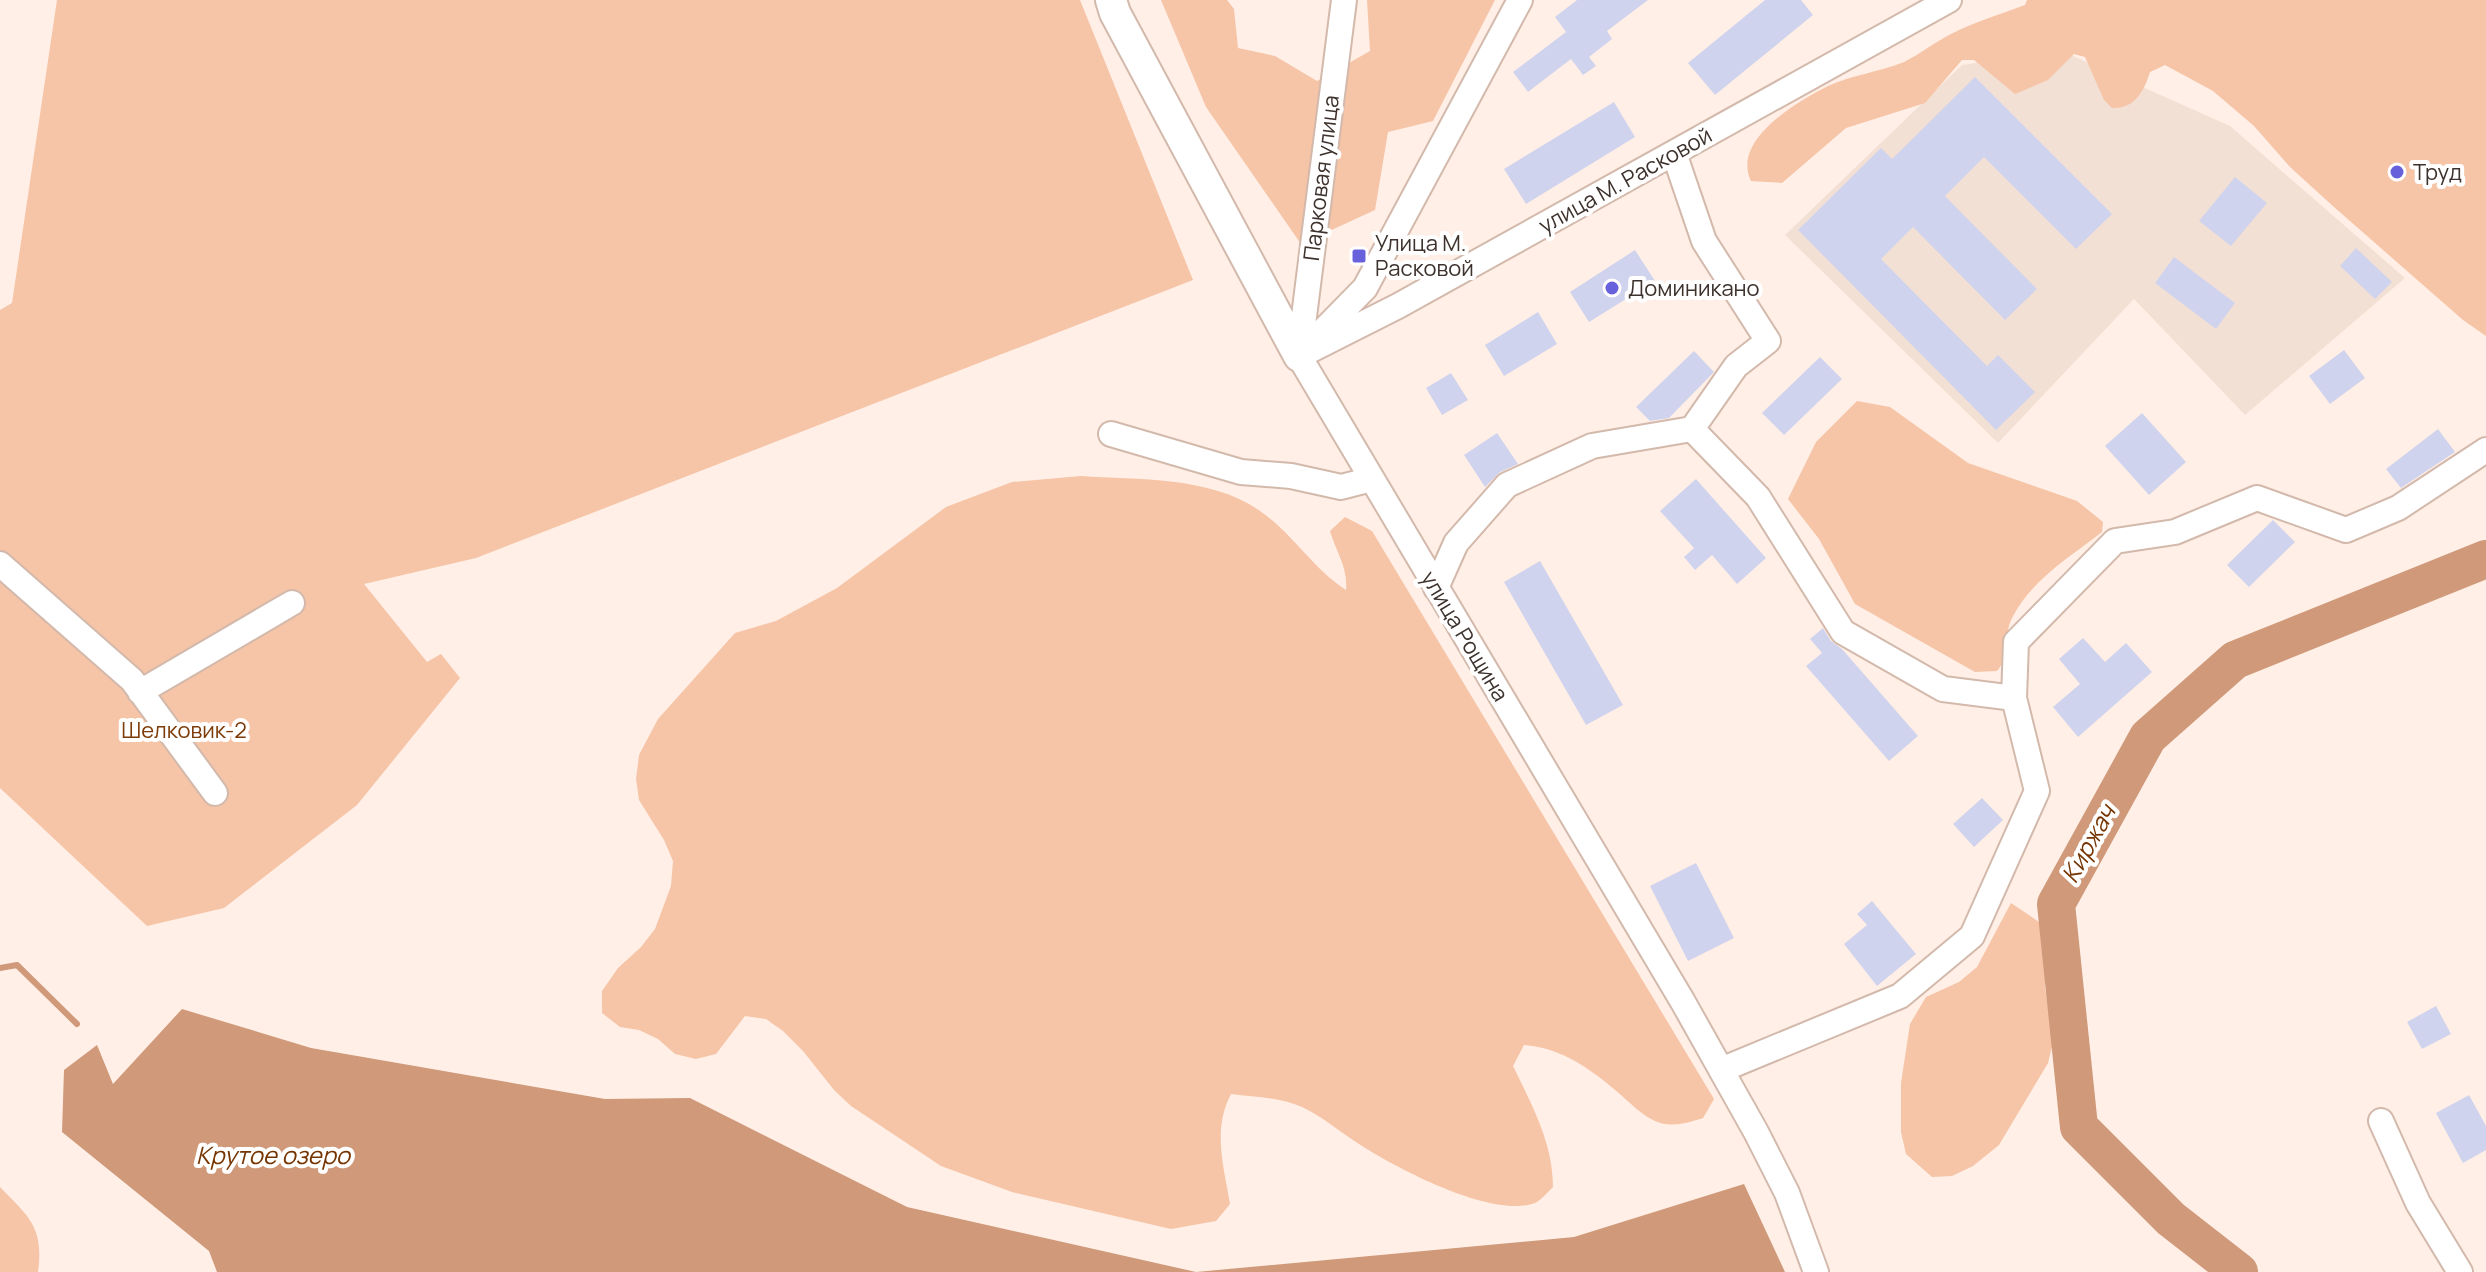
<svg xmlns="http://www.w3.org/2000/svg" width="2486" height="1272" viewBox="0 0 2486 1272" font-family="Manrope,sans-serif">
	<rect width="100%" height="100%" fill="#ffefe6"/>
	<!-- built -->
	<path fill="#f3e0d4" d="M2062,51L2230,126L2405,278L2245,415L2134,299L1998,443L1785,235L1962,65Z"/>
	<!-- green -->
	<path fill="#f6c4a7" d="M57,0H1080L1193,280L476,558L364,584L427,662L441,654L460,678L357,805L224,908L147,926L0,788V310L12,303Z
		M1161,0H1227L1234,9L1238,48L1275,56L1317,81L1370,51L1367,0H1495L1433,121L1388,132L1375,210L1301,244L1206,107Z
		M2027,0H2486V336L2463,320L2334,207L2290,167L2254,126L2213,91L2165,65L2150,72C2144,91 2135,109 2112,108L2104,100L2085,57L2074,54L2048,80L2015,94L1974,60H1962L1925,103L1846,128L1782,183L1751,181C1731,140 1798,101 1828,86C1852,75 1879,72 1904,62C1920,54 1935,42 1951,34C1974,22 2001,14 2025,5Z
		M1857,401L1890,407L1968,463L2077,501L2103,522L2102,532C2070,557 2031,580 2012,618C2003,635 2011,656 1997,671L1975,672L1855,604L1819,539L1788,499L1816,442Z
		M1081,476C1138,480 1211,476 1260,511C1293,534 1313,569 1346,590C1348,567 1336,552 1330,531L1345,517L1372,531L1714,1099L1703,1118C1688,1123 1670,1128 1655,1121C1642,1115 1631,1104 1621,1095C1592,1070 1563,1048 1524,1045L1513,1066C1532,1105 1553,1143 1553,1187C1548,1192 1541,1200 1535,1203C1492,1219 1396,1168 1359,1144C1340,1132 1322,1116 1302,1107C1279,1097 1255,1097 1231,1094C1212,1130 1224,1167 1230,1204L1216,1221L1171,1229L1012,1192L941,1166L851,1106L834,1090L803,1051L783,1031L766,1019L745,1016L716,1054L696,1059L675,1054L658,1039L639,1030L620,1027L602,1013V991L618,968L641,947L655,929L671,886L673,861L664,840L639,800L636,779L639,755L658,719L735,633L776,621L837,588L946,507L1012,482Z
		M2011,903L2048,928L2045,987L2053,1042L2048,1063L1999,1145L1973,1166L1952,1176L1932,1177L1906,1154L1901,1132V1083L1910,1024L1926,997L1959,982L1977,967Z
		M0,1187C29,1217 44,1227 38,1272H0Z"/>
	<!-- water -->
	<path fill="#cf997a" d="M182,1009L311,1048L605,1099L690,1098L907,1207L1196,1272L1574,1237L1744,1184L1785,1272H217L209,1251L62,1132L64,1070L97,1045L113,1084Z"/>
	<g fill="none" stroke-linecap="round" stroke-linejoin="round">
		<!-- stream -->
		<path stroke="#cf997a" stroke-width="6" d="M0,968L17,965L77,1024"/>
		<!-- river -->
		<path stroke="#cf997a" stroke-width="38" d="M2239,1272L2171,1219L2079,1127L2056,904L2148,737L2235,660L2486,559"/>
	</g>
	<!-- building -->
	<path fill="#d0d3ed" d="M1577,0H1648L1607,31L1612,39L1589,57L1596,66L1583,75L1571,59L1528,92L1513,72L1566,32L1555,17Z
		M1765,0H1801L1813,15L1715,95L1688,63Z
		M1975,77L2112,214L2076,249L1984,157L1945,196L2037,289L2005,320L1913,227L1881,259L1987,366L1998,355L2035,392L1996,430L1798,230L1881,148L1892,159Z
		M1614,102L1635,137L1526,204L1504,169Z
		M2235,177L2267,203L2231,246L2199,221Z
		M2356,248L2392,282L2375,299L2340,266Z
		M1635,250L1655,281L1589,322L1570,292Z
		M2174,257L2235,303L2216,329L2155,283Z
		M1538,312L1557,344L1504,376L1485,345Z
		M2344,350L2365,378L2330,404L2309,376Z
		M1694,351L1714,372L1669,418L1650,421L1636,407Z
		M1820,357L1842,379L1784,435L1762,413Z
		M1451,373L1468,400L1442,415L1426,388Z
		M2142,413L2186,462L2149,495L2105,446Z
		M2438,429L2455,452L2401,488L2386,469Z
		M1497,433L1518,464L1500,472L1485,487L1464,455Z
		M1696,479L1766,558L1737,584L1712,555L1695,570L1684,557L1694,548L1660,511Z
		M2273,520L2295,542L2249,587L2227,565Z
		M1540,561L1623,705L1586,725L1504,582Z
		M1823,628L1831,641L1842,649L1918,736L1889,761L1806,666L1822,653L1810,639Z
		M2083,638L2105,662L2126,643L2152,672L2078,737L2053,707L2080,684L2059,659Z
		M1982,798L2003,820L1974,847L1953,824Z
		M1696,863L1734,938L1688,961L1650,886Z
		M1872,901L1916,954L1877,986L1844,944L1867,925L1857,914Z
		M2436,1006L2451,1034L2422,1049L2407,1022Z
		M2469,1095L2486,1126V1150L2463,1163L2436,1113Z"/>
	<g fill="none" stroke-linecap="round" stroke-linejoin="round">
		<!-- minor casing -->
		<g stroke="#d3b9ab" stroke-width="28">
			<path id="minor" d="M1313,341L1365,288L1520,0
				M1299,356L1683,1002L1756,1132L1787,1193L1816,1272
				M1299,356L1398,306L1949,0
				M1299,356L1344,0
				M1692,429L1758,497L1843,632L1943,689L2014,698
				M1111,434L1241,472L1291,476L1341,487L1372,479
				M0,564L132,680L215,793
				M1436,588L1456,543L1507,485L1592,446L1692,429L1736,366L1768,341L1704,241L1674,153
				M140,692L292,603
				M1721,1070L1900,996L1972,936L2037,791L2014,698L2016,642L2115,541L2175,532L2257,498L2346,530L2398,508L2486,450
				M2381,1121L2418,1203L2460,1272"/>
		</g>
		<!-- tertiary casing -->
		<g stroke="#d3b9ab" stroke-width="34">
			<path id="tertiary" d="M1111,0L1115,13L1299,356"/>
		</g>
		<!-- minor -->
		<use href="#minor" stroke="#fff" stroke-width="24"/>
		<!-- tertiary -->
		<use href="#tertiary" stroke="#fff" stroke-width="30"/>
	</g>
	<!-- markers -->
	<g fill="#6762db" stroke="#fff" stroke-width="3">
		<circle cx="2397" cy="172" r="8"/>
		<rect x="1351" y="248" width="16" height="16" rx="4"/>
		<circle cx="1612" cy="288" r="8"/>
	</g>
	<g text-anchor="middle" stroke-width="8" stroke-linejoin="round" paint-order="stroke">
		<!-- poi labels -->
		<g font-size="22" fill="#3d322d" stroke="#fff" text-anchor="start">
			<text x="2413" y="180">Труд</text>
			<text x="1375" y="251">Улица М.<tspan x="1375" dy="25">Расковой</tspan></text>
			<text x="1628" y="296">Доминикано</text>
		</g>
		<!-- street labels -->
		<g font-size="22" fill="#3d322d" stroke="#fff">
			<text transform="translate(1321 178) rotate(-83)" y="8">Парковая улица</text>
			<text transform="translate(1625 180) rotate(-29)" y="8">улица М. Расковой</text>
			<text transform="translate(1465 636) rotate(59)" y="8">улица Рощина</text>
		</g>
		<!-- park labels -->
		<g font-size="22" fill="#7d3b08" stroke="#fff">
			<text x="184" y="738">Шелковик-2</text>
		</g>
		<!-- water labels -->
		<g font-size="24" font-style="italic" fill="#763400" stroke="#fff">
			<text transform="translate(2089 844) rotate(-61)" y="8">Киржач</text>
			<text x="273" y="1164">Крутое озеро</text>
		</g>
	</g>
</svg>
